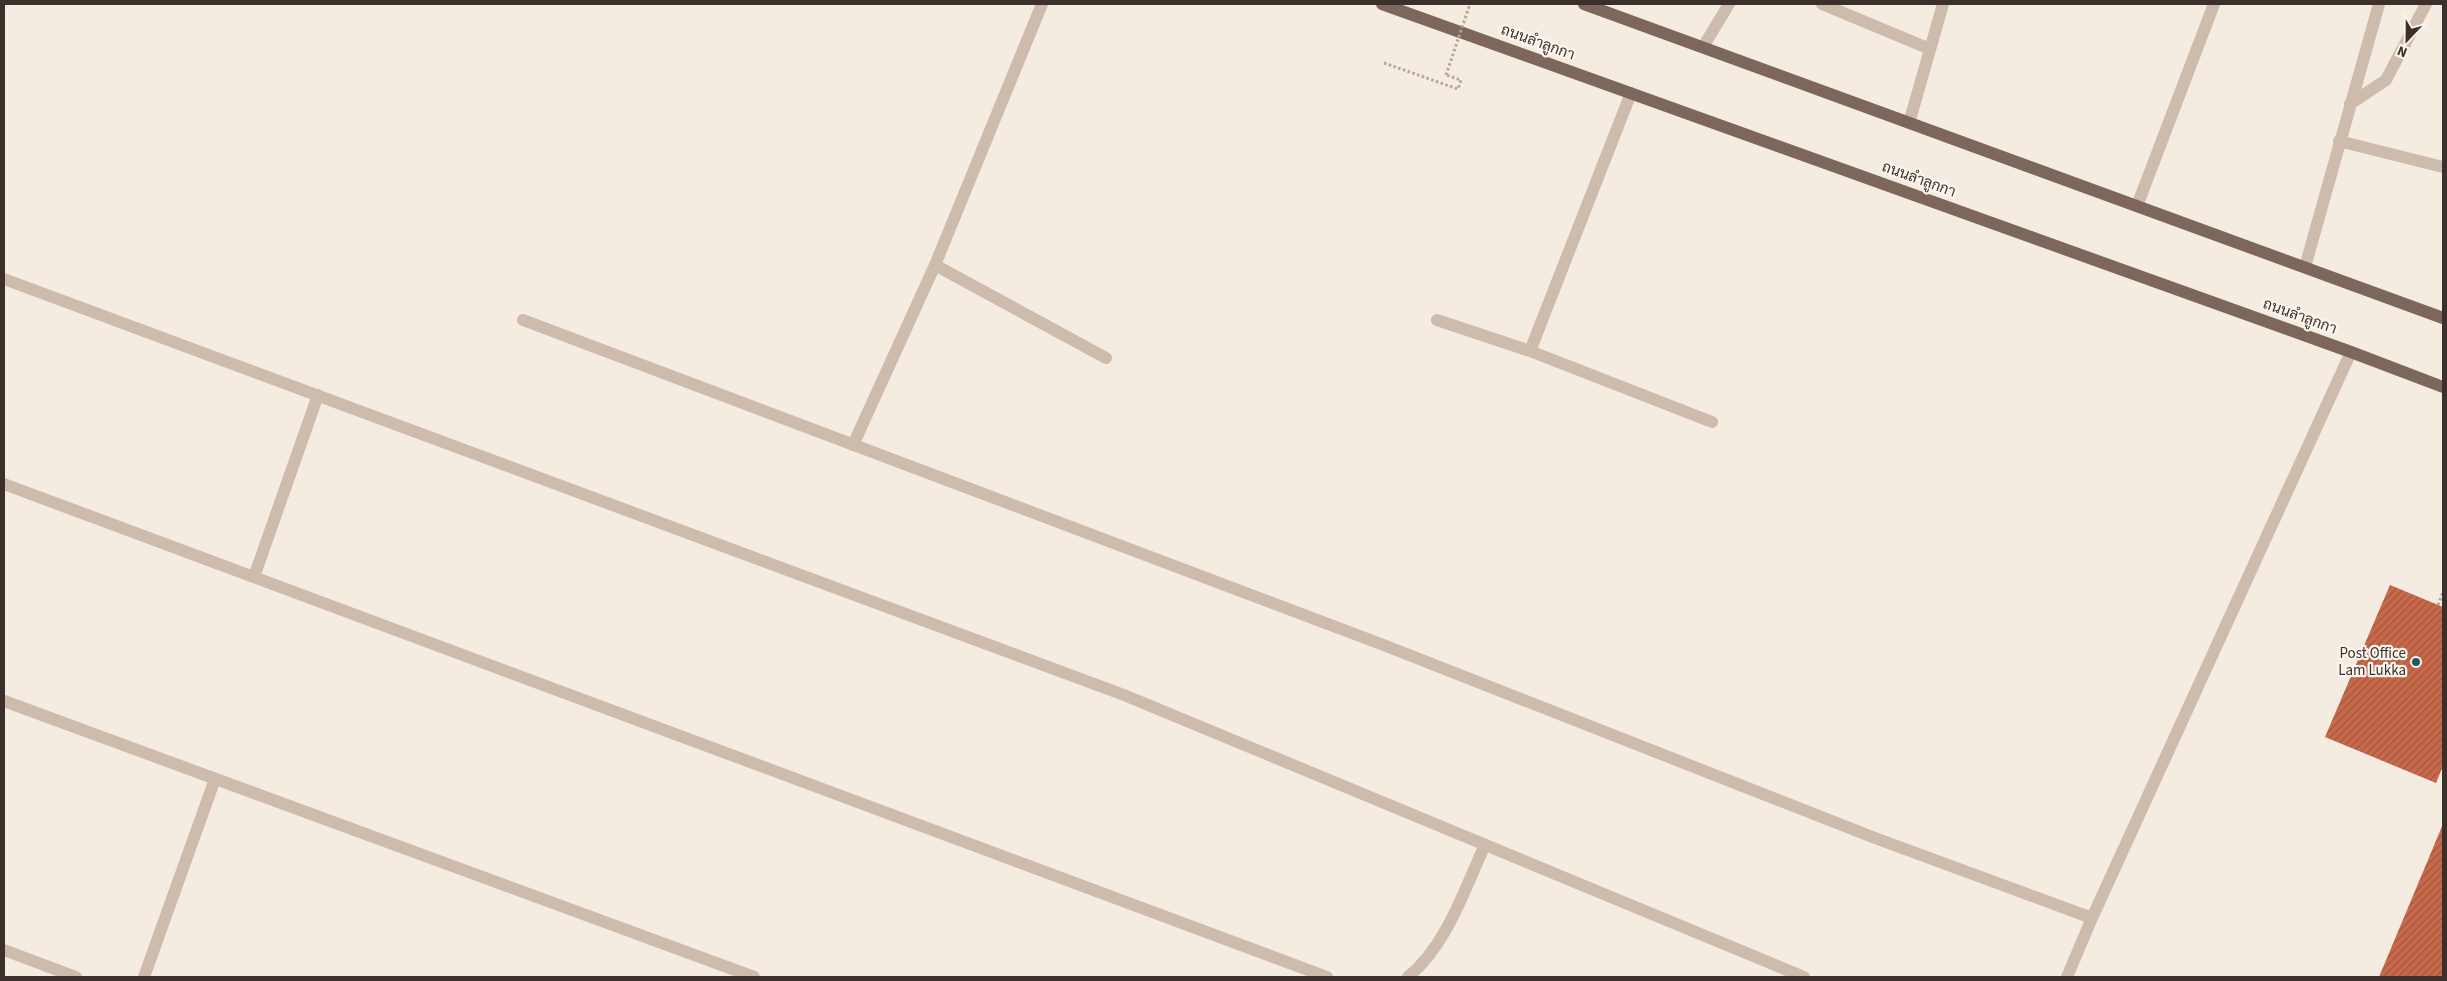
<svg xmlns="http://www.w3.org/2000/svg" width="2447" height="981" viewBox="0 0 2447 981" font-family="'Source Sans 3',Sarabun,sans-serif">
	<defs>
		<pattern id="building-hatch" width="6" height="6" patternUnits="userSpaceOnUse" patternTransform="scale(1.25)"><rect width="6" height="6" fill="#c8694b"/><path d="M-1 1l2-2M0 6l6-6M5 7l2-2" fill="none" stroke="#a4573f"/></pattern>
	</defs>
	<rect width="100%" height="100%" fill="#f4ebe1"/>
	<!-- building -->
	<path fill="url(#building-hatch)" d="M2390,585L2443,607V766L2436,783L2325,737Z
		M2443,824V977H2379Z"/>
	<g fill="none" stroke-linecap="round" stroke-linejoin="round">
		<!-- path -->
		<path stroke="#b9a596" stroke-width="3" stroke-dasharray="2.5 2.5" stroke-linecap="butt" d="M1384,63L1458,89L1461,80L1446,75
			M2438,605L2443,592"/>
		<!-- minor -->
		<path stroke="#cdbbac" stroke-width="12" d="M1822,4L1930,49
			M1703,47L1729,4
			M2350,104L2386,80L2426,4
			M1909,123L1943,4
			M2339,141L2443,167
			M2137,206L2214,4
			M935,265L1106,358
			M2305,267L2379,4
			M4,279L1124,695L1804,977
			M523,320L1381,644L1875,838L2092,918
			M1437,320L1530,351L1712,422
			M1530,351L1631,93
			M853,445L935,265L1042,4
			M4,484L1327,977
			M254,577L318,395
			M4,701L754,977
			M4,950L76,977
			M144,977L215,779
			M1408,977C1447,945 1464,890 1485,845
			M2067,977L2092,918L2351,352"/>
		<!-- major -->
		<path stroke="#7d675c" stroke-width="12" d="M1382,4L2351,352L2443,387
			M1584,4L2443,318"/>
		<!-- path-bridge -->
		<path stroke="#b9a596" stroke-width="3" stroke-dasharray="2.5 2.5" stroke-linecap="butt" d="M1446,75L1470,4"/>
	</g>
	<!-- markers -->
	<circle fill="#1f5a5e" stroke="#fbf5ee" stroke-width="2" cx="2416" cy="662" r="5"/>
	<g text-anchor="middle" stroke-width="4.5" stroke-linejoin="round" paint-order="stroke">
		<!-- street labels -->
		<g font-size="15" fill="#3b302b" stroke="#fbf5ee">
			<text transform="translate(1538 42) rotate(20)" y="5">ถนนลำลูกกา</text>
			<text transform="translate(1919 179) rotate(20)" y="5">ถนนลำลูกกา</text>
			<text transform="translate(2300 316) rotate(20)" y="5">ถนนลำลูกกา</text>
		</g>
		<!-- poi labels -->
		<g font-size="15" fill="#3b302b" stroke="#fbf5ee" text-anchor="end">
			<text x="2406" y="658">Post Office<tspan x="2406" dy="17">Lam Lukka</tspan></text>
		</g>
	</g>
	<!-- border -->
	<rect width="2447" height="981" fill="none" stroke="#3b302b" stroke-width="10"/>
	<!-- north arrow -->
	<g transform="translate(2407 40) rotate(202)" stroke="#fbf5ee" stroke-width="4" paint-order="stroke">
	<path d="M0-4L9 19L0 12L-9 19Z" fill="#3b302b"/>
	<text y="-8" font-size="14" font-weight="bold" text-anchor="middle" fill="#3b302b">N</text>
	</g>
</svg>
